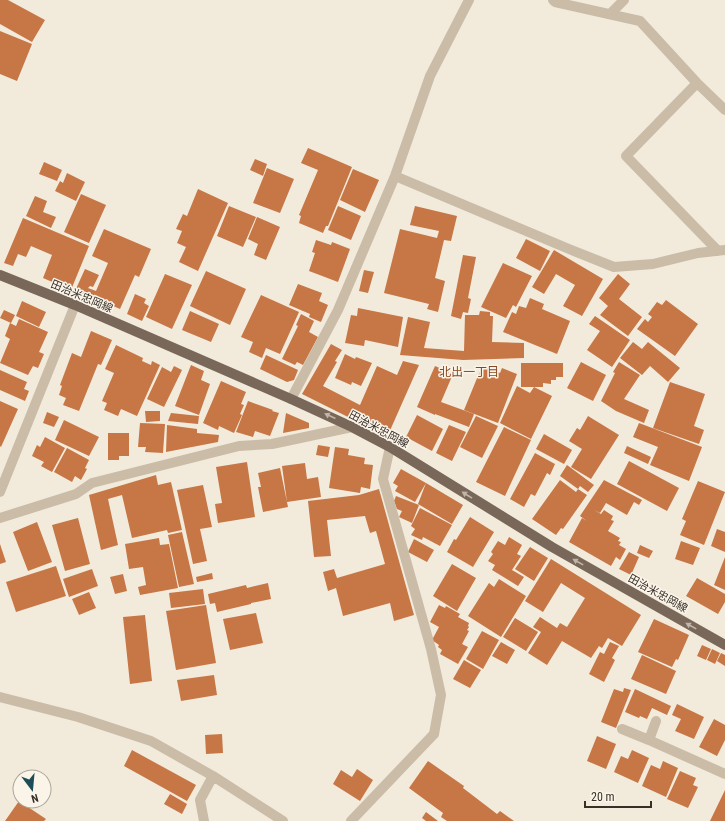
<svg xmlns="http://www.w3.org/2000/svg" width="725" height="821" viewBox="0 0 725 821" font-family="'Roboto Condensed','Noto Sans JP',sans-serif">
	<rect width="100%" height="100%" fill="#f2ebdc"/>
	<!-- building -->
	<path fill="#c77645" d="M0,0H8L45,20L32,42L0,24Z
		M0,31L32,44L17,81L0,74Z
		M308,148L352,167L328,226H326L323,233L299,223L301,216L299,215L318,170L301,163Z
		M255,159L267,164L263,176L250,170Z
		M44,162L62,170L57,181L39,174Z
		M267,168L294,179L280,213L253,203Z
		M353,169L379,180L365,212L340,200Z
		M67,173L85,182L76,201L55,191L60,181L63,183Z
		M198,189L228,203L198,271L179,262L186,247L177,243L182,231L176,229L183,214L187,216Z
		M81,194L106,205L89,243L64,232Z
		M35,196L47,201L43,212L56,217L51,228L26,216Z
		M229,206L256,217L243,247L217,236Z
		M338,206L361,216L351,240L328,230Z
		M415,206L457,216L451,241L444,240L435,278L445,281L438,312L427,309L429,304L384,293L400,229L437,238L439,231L410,225Z
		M257,217L280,227L266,260L254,255L258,244L248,239Z
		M23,218L89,246L71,290L43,278L52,255L31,246L26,257L18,254L13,266L4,263Z
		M104,229L151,249L139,277L135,275L120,309L93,297L92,300L82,296L83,294L75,291L85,269L99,275L93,287L90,286L88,288L96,291L108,263L92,256Z
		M526,239L550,251L540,271L516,258Z
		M316,240L331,245L332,242L350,249L338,282L309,271L315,253L312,252Z
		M554,250L603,279L582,316L563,306L575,285L556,274L544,294L532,287Z
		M463,255L476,257L468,298L471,299L468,313L463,312L461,319L451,316Z
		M503,263L532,276L516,307L513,305L506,318L481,307Z
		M364,270L374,272L368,293L359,291Z
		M206,271L246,289L230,325L190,306Z
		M165,274L192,285L172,329L146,317Z
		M618,274L630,284L619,299L642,317L628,336L600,315L608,306L599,298Z
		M298,284L322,293L319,301L328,305L321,322L309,317L310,314L289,305Z
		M135,294L146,299L144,303L149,306L142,321L127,314Z
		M261,295L299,312L280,354L266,348L262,358L249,352L253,342L241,337Z
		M530,298L544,304L542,309L570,321L557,354L503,332L512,312L516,314L519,306L526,308Z
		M666,300L698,324L675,356L637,329L645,319L648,322L652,317L648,314L657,302L662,305Z
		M22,301L46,312L39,327L16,316Z
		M358,308L403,317L398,347L365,340L364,346L345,343L351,315L357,316Z
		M4,310L15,315L11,323L0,318Z
		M190,311L219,324L211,342L182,330Z
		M480,311L490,312V316H493L492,342L524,343V358L463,360L400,355L408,317L430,322L424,348L464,351L465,315H479Z
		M301,314L314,321L309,332L318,337L303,365L297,362L295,365L282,359L298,326L296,325Z
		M595,316L630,340L612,367L587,350L600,331L589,324Z
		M19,319L48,332L39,352L44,354L38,368L33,366L28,375L0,363L10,339L5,336L10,323L16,326Z
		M91,331L112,340L101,365L98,364L79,411L63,405L66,398L59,395L62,386L60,385L72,353L81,357Z
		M633,342L642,349L648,342L680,368L668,382L650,366L642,375L620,358Z
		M331,344L342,350L335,361L337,362L323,386L360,405L377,366L397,375L403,361L419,365L388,435L354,420L302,394Z
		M116,345L143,358L142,361L151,365L152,361L160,365L137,416L121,409L118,416L104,410L107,403L102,401L114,373L105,369Z
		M345,354L355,359L356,357L372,363L361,386L352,382L351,385L335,378Z
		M266,355L298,370L294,380L287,382L260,369Z
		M581,362L606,375L593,401L567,388Z
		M619,362L640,375L624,399L649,410L644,423L616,411L601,401L615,373L613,372Z
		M521,363H563V377H556V380H551V384L543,383V387H534L552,396L531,439L500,423L517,386L530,393L534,387H521Z
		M191,365L204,371L201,380L210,384L199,415L175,406Z
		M174,366L182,370L164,407L147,399L162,367L171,372Z
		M435,366L453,374L441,402L474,414L469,427L435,414V415L417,407Z
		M482,366L500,373L502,368L517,374L498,423L464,410Z
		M0,370L27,382L24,389L29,391L25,401L0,390Z
		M221,381L246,392L241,404L244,405L240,414L242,415L234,433L219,426L218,430L203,423Z
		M670,382L705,394L694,426L704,430L699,444L653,428Z
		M0,401L18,409L1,447L0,446Z
		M248,401L273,410L272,411L279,413L270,436L255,431L253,437L236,432Z
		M145,411H160V421L146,422Z
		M47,412L59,417L54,427L43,423Z
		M171,413L199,416L198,424L168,421Z
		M286,413L309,423V428L283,433Z
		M417,415L443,429L432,451L406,437Z
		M476,416L498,426L482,458L460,447Z
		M588,416L619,435L591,479L571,467L582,449L569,441L577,428L580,430Z
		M64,420L99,437L89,456L55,440Z
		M140,423L165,424L163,453L145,452L146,447H138Z
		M639,423L702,447L689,481L650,465L658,447L633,437Z
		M167,425L197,429V433L219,435L218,442L166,452Z
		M449,425L466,432L452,461L436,453Z
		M504,427L531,440L505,496L476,482Z
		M108,433H129V456H119V460H108Z
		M544,434L572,450L564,464L536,449Z
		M45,437L65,448L52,472L41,466L44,462L32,456L37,445L40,447Z
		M318,445L330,447L328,457L316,455Z
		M627,446L651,457L648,464L624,453Z
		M335,447L349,449L348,455L365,458L364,464L373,465L370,489L361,487L360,493L329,488Z
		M67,448L89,460L85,468L87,469L81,480L75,476L72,482L54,472Z
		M535,453L555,464L550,475L547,473L535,496L531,494L524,507L510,499Z
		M629,461L679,488L667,511L617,484Z
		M247,462L255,517L218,523L215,504L222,503L216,467Z
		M305,463L307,479L318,477L321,497L287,502L282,466Z
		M567,465L594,485L588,492L580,486L578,489L560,476Z
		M280,468L288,507L263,512L258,487H261L258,473Z
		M401,469L426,483L415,502L395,491L398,486L393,483Z
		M156,475L158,485L171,482L182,530L168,533L167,530L132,538L122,495L108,499L118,545L101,550L89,495Z
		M560,480L576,492L578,489L587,495L563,529L561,528L556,535L532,519Z
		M604,480L642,500L639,505L634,502L627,515L606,503L600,513L594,510L601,514L604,510L613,516L611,520L614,521L608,531L620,538L618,541L621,542L619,545L626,549L620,560L616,557L611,566L569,542L582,518L587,521L580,516Z
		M698,481L725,492L704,545L680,535L686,521L682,519Z
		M426,483L463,505L452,524L418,504Z
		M203,485L212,527L200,529L207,561L193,564L177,490Z
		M379,489L414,615L394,621L390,603L343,616L336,588L328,591L323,572L334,569L337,578L385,564L376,531L370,533L365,516L327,520L331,556L314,557L308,501L359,495Z
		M396,496L419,505L412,523L399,517L402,511L397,509L394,501Z
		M420,508L452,525L440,546L423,537L422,540L411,535L415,529L411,526Z
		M470,517L494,532L473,567L447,552L454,539L456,540Z
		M78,518L90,564L65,571L52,525Z
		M37,522L52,562L28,571L13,532Z
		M717,529L725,532V552L711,546Z
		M182,532L194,584L179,587L168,535Z
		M509,537L522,545L517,554L521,556L512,570L524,577L518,586L492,570L495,565L488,561L493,554L491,552L498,541L505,545Z
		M159,538L160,545L169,544L178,588L140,595L138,587L146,585L143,567L129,569L125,544Z
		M414,539L434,550L427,562L408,552Z
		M681,541L700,548L693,565L675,559Z
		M0,544L6,562L0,564Z
		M640,545L653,551L649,558L637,553Z
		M530,547L548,558L534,581L515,569Z
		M629,552L639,557L631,575L619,569Z
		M725,557V590L714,585Z
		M551,559L641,615L622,646L608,638L602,648L599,646L591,658L562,641L547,665L528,653L541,632L533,627L540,617L557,628L560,623L567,627L585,598L561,583L543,612L525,601Z
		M452,564L476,578L457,611L433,596Z
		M56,566L66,596L16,612L6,582Z
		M92,569L98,586L69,597L63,579Z
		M212,573L213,579L197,582L196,577Z
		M123,574L127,591L115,594L110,577Z
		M697,578L725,594V602L718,614L686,596Z
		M499,579L526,596L501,637L468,616L489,583L494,587Z
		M268,583L271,599L251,603V604L217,612L215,603L210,604L208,594L246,585L247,588Z
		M203,589L205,604L171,608L169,593Z
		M89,592L96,608L79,615L72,599Z
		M206,605L216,663L176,670L166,611Z
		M439,605L445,608L446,606L460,614L458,617L469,623L468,626L469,627L467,630L469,631L462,644L468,647L458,664L440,654L442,650L438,647L439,645L432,640L439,627L430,622Z
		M256,613L263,643L230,650L223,619Z
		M145,615L152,681L130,684L123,617Z
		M515,618L538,632L526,651L503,637Z
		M654,619L689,635L678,660L676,659L672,667L638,652Z
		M482,631L499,640L483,669L466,659Z
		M501,642L515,650L507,664L492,656Z
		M610,642L619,646L612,658L615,660L604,682L589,674L600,652L604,654Z
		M702,645L711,649L706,660L697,656Z
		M712,649L720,653L715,664L707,660Z
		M721,653L725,655V666L717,661Z
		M642,655L676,671L666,694L631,679Z
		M464,660L481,670L470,688L453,679Z
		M214,675L217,695L181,701L177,680Z
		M624,688L631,690L616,728L601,722L614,689L623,692Z
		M635,689L671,706L667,715L652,708L647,719L640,716L639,718L625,712Z
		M677,704L704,717L694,739L675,731L681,719L672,715Z
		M714,719L725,725V740L717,756L699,747Z
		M222,734L223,753L206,754L205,735Z
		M597,736L616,744L606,769L587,761Z
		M132,750L196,785L187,801L124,766Z
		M632,750L649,758L638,783L614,772L621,756L628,759Z
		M428,761L464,786L463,788L497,814L500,811L514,821H447L441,817L443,813L409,788Z
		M663,761L678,768L666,797L642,786L651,765L660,769Z
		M357,769L373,780L360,801L333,784L341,770L352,777Z
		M680,771L696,778L693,785L698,787L688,808L667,799Z
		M725,790V821H710Z
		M170,794L187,804L182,814L164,804Z
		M19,801L46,819L44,821H5Z
		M426,812L438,821H426L422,818Z"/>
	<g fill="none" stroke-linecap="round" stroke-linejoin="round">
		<!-- minor -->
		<path stroke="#cbbca8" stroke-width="10" d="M553,0L555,2L640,21L697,83L725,110
			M610,14L624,0
			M697,83L626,156L718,251
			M395,176L569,249L614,267L653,264L698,253L725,250
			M291,399L338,310L395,176L430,76L469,0
			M0,492L75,305
			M0,518L76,494L92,483L239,446L272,444L352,427
			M0,697L78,717L151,741L213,776L283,821
			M622,729L649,740L725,774
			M649,740L656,721
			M204,821L200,800L213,776
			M351,821L434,734L441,695L431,649L383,479L390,447"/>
		<!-- major -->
		<path stroke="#796859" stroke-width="10" d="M0,275L75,305L291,399L352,427L390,447L552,547L725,645"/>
	</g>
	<!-- one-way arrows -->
	<defs><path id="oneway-solid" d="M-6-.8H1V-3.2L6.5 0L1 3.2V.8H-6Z"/></defs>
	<g fill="#c0b5a8">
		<use href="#oneway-solid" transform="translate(330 416) rotate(-155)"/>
		<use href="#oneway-solid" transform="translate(467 495) rotate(-148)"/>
		<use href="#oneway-solid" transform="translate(578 562) rotate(-151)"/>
		<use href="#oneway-solid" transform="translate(691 626) rotate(-151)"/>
	</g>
	<g text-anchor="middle" stroke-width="3" stroke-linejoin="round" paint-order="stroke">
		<!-- street labels -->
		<g font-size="11" fill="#372f28" stroke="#faf4e9">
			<text transform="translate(82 296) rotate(23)" y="4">田治米忠岡線</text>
			<text transform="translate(379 429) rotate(28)" y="4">田治米忠岡線</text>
			<text transform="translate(658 593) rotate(29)" y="4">田治米忠岡線</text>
		</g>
		<!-- neighbourhood labels -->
		<g font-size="12" fill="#874720" stroke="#faf4e9">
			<text x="469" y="376">北出一丁目</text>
		</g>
	</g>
	<!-- north arrow -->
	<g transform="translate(32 789) rotate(164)"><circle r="19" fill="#faf4e9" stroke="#aca59c"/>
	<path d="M0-3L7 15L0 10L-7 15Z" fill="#1d4d59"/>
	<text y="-6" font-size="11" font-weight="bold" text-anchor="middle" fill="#372f28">N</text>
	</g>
	<!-- scale -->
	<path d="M585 801v6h66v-6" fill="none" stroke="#372f28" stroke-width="2"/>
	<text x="591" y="801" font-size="12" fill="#372f28" stroke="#faf4e9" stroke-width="3" paint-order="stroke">20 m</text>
</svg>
